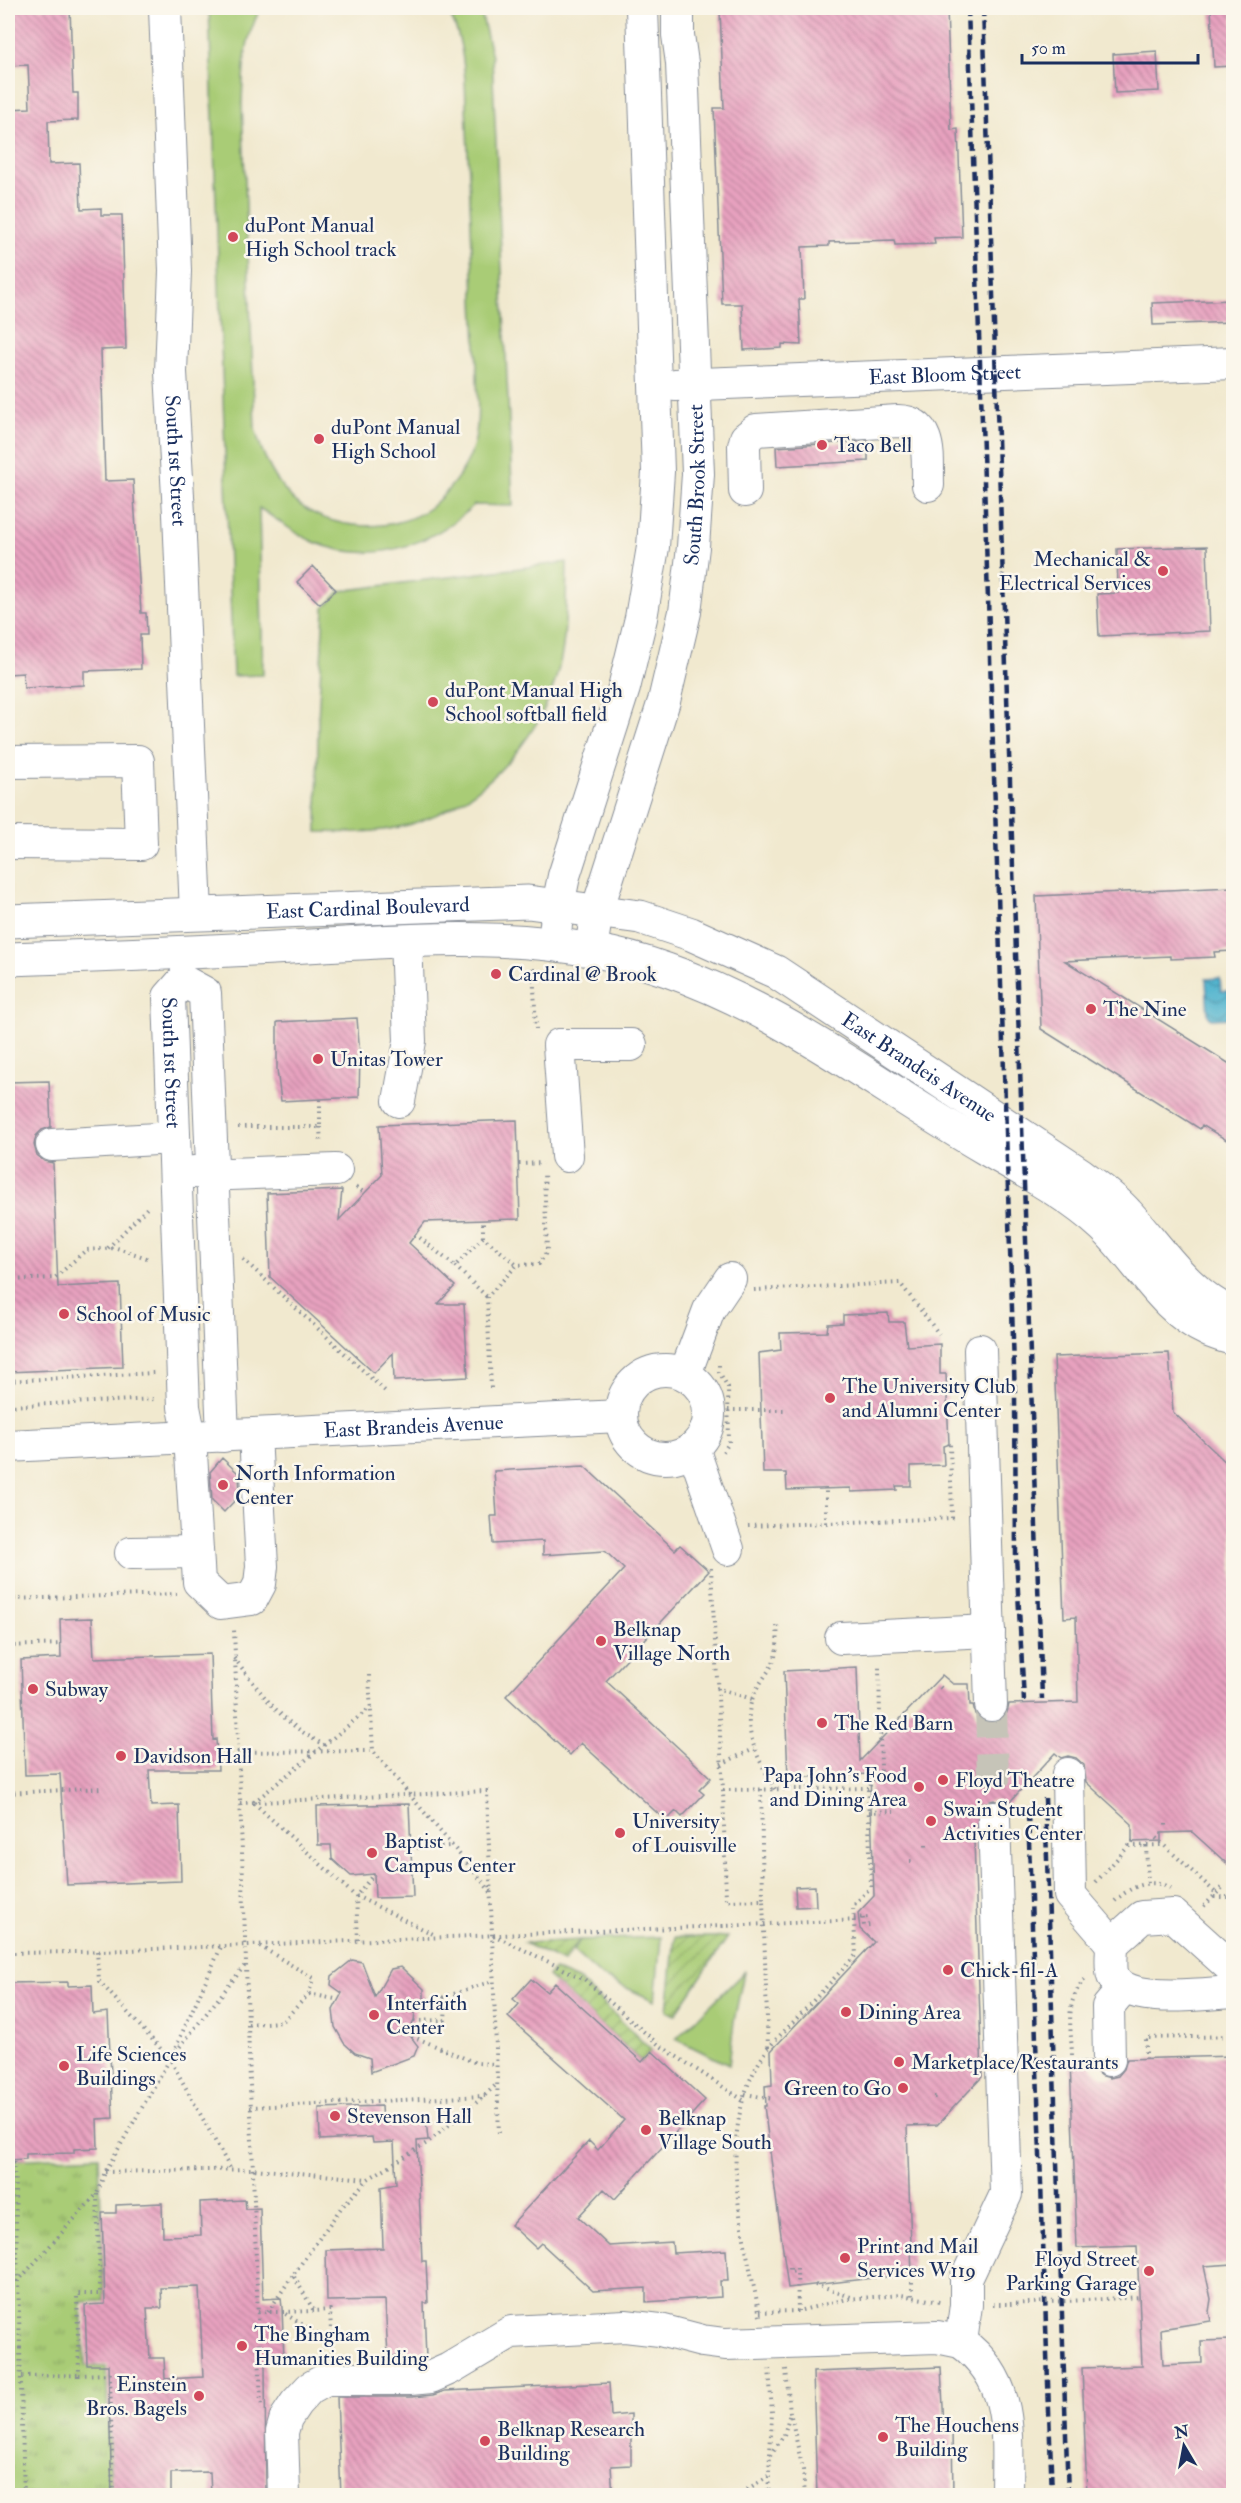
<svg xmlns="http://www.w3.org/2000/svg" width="1241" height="2503" viewBox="0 0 1241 2503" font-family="'IM FELL Double Pica',serif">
	<defs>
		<pattern id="park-tufts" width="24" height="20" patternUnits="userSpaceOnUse" patternTransform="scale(1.5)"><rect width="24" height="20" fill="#a9cc76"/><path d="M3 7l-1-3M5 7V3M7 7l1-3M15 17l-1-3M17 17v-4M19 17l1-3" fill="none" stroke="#89a664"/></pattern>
		<pattern id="garden-furrows" width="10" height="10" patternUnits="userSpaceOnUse" patternTransform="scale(1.5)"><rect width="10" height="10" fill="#a9cc76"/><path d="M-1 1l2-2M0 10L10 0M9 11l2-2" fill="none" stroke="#89a664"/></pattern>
		<pattern id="water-waves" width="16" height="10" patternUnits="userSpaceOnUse" patternTransform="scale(1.5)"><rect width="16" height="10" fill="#4eb2cd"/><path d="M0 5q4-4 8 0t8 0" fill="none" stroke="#4091aa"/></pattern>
		<pattern id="building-back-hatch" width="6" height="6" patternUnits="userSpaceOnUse" patternTransform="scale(1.5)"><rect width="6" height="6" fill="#e8a2bf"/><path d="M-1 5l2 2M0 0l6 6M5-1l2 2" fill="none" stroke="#bb849e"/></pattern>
	</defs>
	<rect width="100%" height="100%" fill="#fbf7ec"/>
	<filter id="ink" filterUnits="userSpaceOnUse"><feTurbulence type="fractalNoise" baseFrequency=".0167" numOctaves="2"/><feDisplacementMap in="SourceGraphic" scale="12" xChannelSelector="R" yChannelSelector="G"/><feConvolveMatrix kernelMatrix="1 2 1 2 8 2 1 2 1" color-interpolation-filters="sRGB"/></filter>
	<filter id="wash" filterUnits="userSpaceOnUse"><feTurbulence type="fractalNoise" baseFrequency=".008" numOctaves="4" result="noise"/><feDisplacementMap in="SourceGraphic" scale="24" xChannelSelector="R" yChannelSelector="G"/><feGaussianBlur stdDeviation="1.35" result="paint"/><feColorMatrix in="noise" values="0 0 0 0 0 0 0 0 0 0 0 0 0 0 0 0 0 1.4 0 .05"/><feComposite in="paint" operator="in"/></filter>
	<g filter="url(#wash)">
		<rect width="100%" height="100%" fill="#f1e9cf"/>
		<!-- grass -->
		<path fill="#a9cc76" stroke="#627e6a" stroke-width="1.5" d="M209,8H261C244,38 243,70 242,104L255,428C262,455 273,480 294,500C328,531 394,535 431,507C444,496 458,479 466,464C482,436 477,401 477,370L465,80C463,54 460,30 446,8H480L492,57L513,506L474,505C431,546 371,566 314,542C293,533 277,519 259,508L263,675L233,676Z
			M567,562C566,592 567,623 562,653C548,734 486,802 408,825C378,833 347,833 317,832L318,720L324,608L340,591Z
			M661,1937L655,2001L601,1976L573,1951L580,1940Z
			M744,1972L734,2021L729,2065L676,2039Z"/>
		<!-- park -->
		<path fill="url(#park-tufts)" stroke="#627e6a" stroke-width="1.5" d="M99,2156L104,2301L81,2302L85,2366L106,2367L111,2495H8V2160Z"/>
		<!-- garden -->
		<path fill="url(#garden-furrows)" stroke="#627e6a" stroke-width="1.5" d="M675,1937H728L675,2015L667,2011Z
			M580,1940L563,1962L524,1943Z
			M554,1970L580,1981L652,2051L642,2062L548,1976Z"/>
		<!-- water -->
		<path fill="url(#water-waves)" stroke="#347096" stroke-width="1.5" d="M1220,978L1221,991H1230L1231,1018L1211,1019L1208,1015L1206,979Z"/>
		<g id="blocks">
			<!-- building -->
			<path fill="url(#building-back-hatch)" fill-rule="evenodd" d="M8,8H70L73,93H78V120L48,121L49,164L79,163L81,209L101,208V215H122L126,349L101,350L105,481L133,480L141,613H146L147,635H140L141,669L84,671V685L24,688L23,673L8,674V109L30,108L28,65L8,66Z
				M784,8H947L951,130L958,129L962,237L934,238L935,244L895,245L894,240L829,242V246L802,247L804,299H799L801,345L782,344V348L744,350L742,304H722L714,108H724L720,10Z
				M1211,8H1233V66L1214,67Z
				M1157,51L1159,91L1115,93L1113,54Z
				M1233,300V322L1153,325L1152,303Z
				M868,441V461L777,466L776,447Z
				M1207,546L1210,631L1099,636L1097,594L1118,593L1117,549Z
				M313,566L336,590L320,604L297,582Z
				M1233,887V951L1214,952L1215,957L1170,959V956L1065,961L1233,1066V1144L1202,1125L1200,1129L1041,1029L1036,896Z
				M357,1018L360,1055L359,1097L281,1101L277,1069V1022Z
				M49,1081L51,1127L42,1130L36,1136L34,1145L37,1155L44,1161L53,1163L58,1287L120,1284L123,1367L8,1372V1082Z
				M517,1120L520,1219L425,1222L409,1243L455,1286L438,1304H464L468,1377L394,1381L393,1353L374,1373L270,1277L267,1193L342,1190L339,1220L382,1175L379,1125Z
				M888,1313L889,1322H904L907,1346L940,1344V1374H946L949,1444L943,1446L944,1465L911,1466V1486H896L897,1490L851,1492V1488L787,1490L786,1473H763L759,1353L781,1350L780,1333L827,1332L828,1324L843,1323V1315Z
				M1169,1353L1173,1412L1233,1469V1869L1192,1832L1161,1833V1841L1132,1842V1824L1086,1782L1084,1765L1076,1758L1068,1756L1061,1758L1055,1753L1006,1806L994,1800L984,1803L978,1810L977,1837L974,1840L982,2077L937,2125L907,2126L912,2276L881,2277L788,2288L764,2106H766L765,2086L772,2085L771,2051L874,1942L860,1929L858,1913L874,1896L870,1774L788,1778L784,1671L857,1667L860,1761L942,1675L953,1684H969L970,1705H973L975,1714L982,1721L991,1723L1001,1720L1007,1713L1009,1704L1078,1702L1076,1617L1064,1618L1054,1357Z
				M222,1458L239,1474L240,1495L224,1512L212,1500L210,1472Z
				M584,1466L675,1550L680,1545L709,1571L606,1681L711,1778L699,1790L704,1794L682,1817L676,1811L666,1821L581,1743L570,1755L506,1696L624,1569L605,1551L543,1555V1541L493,1544L491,1516H497L494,1471Z
				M92,1618L94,1658L210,1654L213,1740L216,1739L218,1770H149L151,1806L179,1805L181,1881L67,1885L60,1774L25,1775L21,1660L61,1658L60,1619Z
				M409,1804L413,1897L375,1898L374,1874L351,1876L332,1859L331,1845H318L317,1806Z
				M815,1886L816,1906L796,1907L795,1887Z
				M352,1960L362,1962L375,1997L391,1969L401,1967L424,1989V2000L416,2003L414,2021L408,2033L418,2046L414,2056L371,2072L370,2058L355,2053L344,2043L335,2027L333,2010L342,1993L331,1985L332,1976Z
				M531,1979L547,1992L555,1983L642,2062L652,2051L705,2100L615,2199L604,2189L578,2217L609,2246L672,2242L673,2253L726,2250L728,2281H720L721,2297L646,2302V2288L593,2291L541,2243L536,2248L511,2225L589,2141L598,2150L624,2120L508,2017L519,2004L513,1999Z
				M68,1982V1986L92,1985L93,2014L108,2012L113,2118L97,2119L98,2148L74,2149V2153L26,2154V2159L8,2160V1983Z
				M1233,2056V2264L1204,2266L1211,2299L1209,2312L1211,2321L1161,2329L1163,2365L1202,2363L1201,2341L1233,2340V2496H1087L1082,2368L1142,2366L1137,2246L1077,2248L1070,2062L1091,2061L1093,2069L1100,2075L1110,2078L1118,2076L1124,2069L1127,2059Z
				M381,2106L382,2122L426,2119L428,2140L417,2141L422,2261H426L428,2303H424L426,2359L402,2361V2356H388L385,2300L327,2301L326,2250L383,2248L381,2187L396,2184L394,2142L373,2143L372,2137L320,2140L319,2108Z
				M245,2200L246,2209L260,2208L263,2299L281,2298L282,2308L284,2359L265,2360L266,2496H211L210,2472L171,2473V2496H112L108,2365H87L85,2305L105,2304L102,2213H116V2205L162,2203L163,2236L201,2235L200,2202ZM199,2287L203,2377L165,2379L164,2358H150L147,2308H162L161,2288Z
				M941,2367L944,2427H952L953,2496H817L813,2372Z
				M609,2383L611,2416L631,2414V2465L611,2466L613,2496H341L337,2397H412L433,2395L445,2391Z"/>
		</g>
	</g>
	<g filter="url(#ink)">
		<use href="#blocks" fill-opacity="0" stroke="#868c96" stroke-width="1.5"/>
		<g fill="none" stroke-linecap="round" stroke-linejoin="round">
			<!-- minor-tunnel -->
			<path stroke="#c6c4b8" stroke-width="32" stroke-dasharray="32 16" stroke-linecap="butt" d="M991,1705L994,1818"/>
			<!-- minor casing -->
			<g stroke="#868c96" stroke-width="34">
				<g id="minor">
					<path id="s1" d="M165,8L175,271L171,372L179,514L196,913"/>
					<path id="s2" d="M675,385L1234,363"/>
					<path d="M745,491L744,446L746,438L756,430L898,421C934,422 927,460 928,485"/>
					<path d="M8,762L138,761L141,844L8,843"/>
					<path d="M554,944L558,905L564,876L624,688L641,618L653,547L658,472L642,8"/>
					<path id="s3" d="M591,949L597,911L664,701L685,612L693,547L698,474L682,63L678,35V8"/>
					<path id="s4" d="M183,981L169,997L184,1407L190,1437L199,1582L221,1603L252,1599L260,1584L262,1566L255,1435"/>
					<path d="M183,981L205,993L223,1436"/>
					<path d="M399,1101L410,1041L406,941"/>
					<path d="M52,1145L174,1138"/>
					<path d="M567,1156L559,1045H631"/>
					<path d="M194,1172L230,1174L336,1170"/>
					<path d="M980,1350L991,1705"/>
					<circle cx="665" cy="1414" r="44"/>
					<path d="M685,1374L709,1310L730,1279"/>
					<path id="s5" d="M8,1446L620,1416"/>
					<path d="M693,1448L728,1549"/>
					<path d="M131,1553L197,1552"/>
					<path d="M841,1638L989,1631"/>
					<path d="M1068,1774L1070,1895L1112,1944"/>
					<path d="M1234,1970L1173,1915L1142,1917L1112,1944C1112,1953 1110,1968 1113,1976C1127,2006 1206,1993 1234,1992"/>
					<path d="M1109,2060L1108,2007L1123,1989"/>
					<path d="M961,2342C1015,2382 1007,2435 1007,2496"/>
					<path d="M284,2496L282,2432L286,2418L296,2403L310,2388L326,2379H410L431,2377L449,2369L511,2332L625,2326L660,2330L702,2341L725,2344L937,2337L961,2342L966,2305V2279L1006,2194L994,1818"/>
				</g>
			</g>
			<!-- major casing -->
			<g stroke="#868c96" stroke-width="35">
				<g id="major">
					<path id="s6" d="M8,921L528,902L640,917L691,934L776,972L1080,1174C1096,1186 1114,1198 1127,1213C1160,1249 1187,1294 1234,1315"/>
					<path d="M8,959C102,956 197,952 291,947C417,940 546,927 667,970C782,1010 880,1087 985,1148C1026,1172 1068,1194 1103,1226C1138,1259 1163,1310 1208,1330C1216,1334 1225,1336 1234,1339"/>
				</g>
			</g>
			<!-- path -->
			<path stroke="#868c96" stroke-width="4" stroke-dasharray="1.5 4.5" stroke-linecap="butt" d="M533,968L536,1029
				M238,1127H320V1099
				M320,1127L321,1144
				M519,1164L543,1163
				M356,1187L365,1193
				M415,1234L455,1266L483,1237L517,1265
				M483,1237V1220
				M108,1248L148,1207
				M243,1259L385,1391
				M455,1266L487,1297
				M8,1280L55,1278L86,1250L117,1248L150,1259
				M754,1290L900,1283L939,1334
				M719,1365V1372L728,1387L729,1443L723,1452
				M8,1381L154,1373
				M491,1388L487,1297L517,1265L539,1264L547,1251L544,1172
				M8,1406L155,1399
				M728,1410H784
				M616,1443L640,1466L674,1472
				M826,1523V1489
				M748,1526L952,1518L950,1444
				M711,1568L723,1790L726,1901L763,1900L768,2048
				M8,1599L177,1594
				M8,1646L61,1644
				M234,1658C265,1697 279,1721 324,1745
				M369,1675L373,1751
				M940,1687L942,1689
				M716,1688L752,1699
				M237,1752L373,1751L491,1892
				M721,1764L754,1749
				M761,1789L763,1900
				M775,1789C760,1762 740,1729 753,1697C757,1686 766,1676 772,1665C778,1652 778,1638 777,1624
				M723,1790L868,1788
				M8,1793L101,1788
				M254,1802L371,1707
				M240,1803L487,1791L499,2135
				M254,1803L354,1895L435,1935
				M869,1812L894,1811
				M1166,1824V1829
				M1156,1838L1216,1893
				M926,1845V1848
				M1129,1846L1163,1845
				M1146,1846L1148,1883
				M411,1848L450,1846
				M910,1861H914
				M1096,1882L1136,1838
				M1214,1897H1234
				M1115,1901C1129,1887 1152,1877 1170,1888
				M1204,1906L1225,1885
				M854,1918L869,1917
				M863,1918L864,1926L870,1925
				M493,1935L584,1979L659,2045L743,2100
				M358,1940L356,1896L374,1874
				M97,1951L99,1981L170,2059L231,2170
				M8,1953L77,1952L722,1926
				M246,1965L261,2407
				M309,1994L335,1999
				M414,2007L493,1981
				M414,2021L445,2020L446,2004L443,1997
				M248,2024L282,2022L309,1994L313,1978L258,1945
				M412,2036L476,2063L496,2064
				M173,2053L221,1947
				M1072,2055C1071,2024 1064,2003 1086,1977
				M1146,2059V2038L1234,2036
				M10,2060L11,2085
				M745,2094L773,2099
				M934,2097H939
				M250,2107L485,2096
				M14,2161L18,2280
				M8,2168L13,2162
				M105,2172L253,2169L367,2179
				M97,2194L100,2294H77L79,2375L110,2374L113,2496
				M8,2262L17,2269
				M790,2268V2272L797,2271
				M797,2268L798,2311
				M912,2276V2296
				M815,2285L851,2297
				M993,2304H1010
				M314,2311L282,2312L331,2342
				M258,2312H282
				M268,2312L293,2275
				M760,2312L798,2311L847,2299L901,2295L940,2302
				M760,2316C743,2232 711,2125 768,2049C776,2038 787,2029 796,2019C816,1998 836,1976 856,1955L853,1906L871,1887L868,1788L881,1770L879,1667
				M8,2348H20L18,2281L97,2194L105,2172L170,2059L246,1964L234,1629
				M20,2348L24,2496
				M332,2352L330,2310L314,2311L293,2275L341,2208L368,2179L427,2143L482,2098L497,2084
				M786,2369L790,2412L803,2470L805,2496
				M22,2376L79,2375
				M771,2455L784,2435L790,2413
				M737,2496L768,2476
				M768,2496L772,2413L769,2367"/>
			<!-- minor -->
			<use href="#minor" stroke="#fff" stroke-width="32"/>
			<!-- major -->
			<use href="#major" stroke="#fff" stroke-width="33"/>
			<!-- rail -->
			<path stroke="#1b2f5e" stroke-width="4.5" stroke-dasharray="9 4.5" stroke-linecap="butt" d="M968,8L1015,1397L1016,1555L1024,1701
				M983,8L1042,1699
				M1045,1798L1068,2496
				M1028,1813L1052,2496"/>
			<!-- path-bridge -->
			<path stroke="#868c96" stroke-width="4" stroke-dasharray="1.5 4.5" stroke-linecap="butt" d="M722,1926L859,1920
				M1010,2304L1142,2297"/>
		</g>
	</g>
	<!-- markers -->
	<g fill="#d1495b" stroke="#fbf7ec" stroke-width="2">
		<circle cx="233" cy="237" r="6"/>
		<circle cx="319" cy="439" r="6"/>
		<circle cx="822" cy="445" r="6"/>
		<circle cx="1163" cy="571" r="6"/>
		<circle cx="433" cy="702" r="6"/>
		<circle cx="496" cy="974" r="6"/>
		<circle cx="1091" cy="1009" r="6"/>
		<circle cx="318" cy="1059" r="6"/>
		<circle cx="64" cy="1314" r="6"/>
		<circle cx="830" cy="1398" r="6"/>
		<circle cx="223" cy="1485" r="6"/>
		<circle cx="601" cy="1641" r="6"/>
		<circle cx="33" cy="1689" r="6"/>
		<circle cx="822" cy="1723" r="6"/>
		<circle cx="121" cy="1756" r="6"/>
		<circle cx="943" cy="1780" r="6"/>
		<circle cx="919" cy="1787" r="6"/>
		<circle cx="931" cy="1821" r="6"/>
		<circle cx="620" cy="1833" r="6"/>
		<circle cx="372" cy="1853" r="6"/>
		<circle cx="948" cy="1970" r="6"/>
		<circle cx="846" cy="2012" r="6"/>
		<circle cx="374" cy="2015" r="6"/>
		<circle cx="899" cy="2062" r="6"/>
		<circle cx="64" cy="2066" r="6"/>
		<circle cx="903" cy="2088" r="6"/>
		<circle cx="335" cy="2116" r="6"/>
		<circle cx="646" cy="2130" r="6"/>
		<circle cx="845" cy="2258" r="6"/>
		<circle cx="1149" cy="2271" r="6"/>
		<circle cx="242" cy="2346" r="6"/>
		<circle cx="199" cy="2396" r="6"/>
		<circle cx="883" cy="2437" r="6"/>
		<circle cx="485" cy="2441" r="6"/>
	</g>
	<g text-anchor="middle" stroke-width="5" stroke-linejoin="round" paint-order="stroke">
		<!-- poi labels -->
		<g font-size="21" fill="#1b2f5e" stroke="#fbf7ec" text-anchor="start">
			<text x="245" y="232">duPont Manual<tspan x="245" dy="24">High School track</tspan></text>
			<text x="331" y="434">duPont Manual<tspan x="331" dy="24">High School</tspan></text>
			<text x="834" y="452">Taco Bell</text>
			<text x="1151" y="566" text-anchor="end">Mechanical &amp;<tspan x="1151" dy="24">Electrical Services</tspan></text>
			<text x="445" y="697">duPont Manual High<tspan x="445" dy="24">School softball field</tspan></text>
			<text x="508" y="981">Cardinal @ Brook</text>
			<text x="1103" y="1016">The Nine</text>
			<text x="330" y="1066">Unitas Tower</text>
			<text x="76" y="1321">School of Music</text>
			<text x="842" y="1393">The University Club<tspan x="842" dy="24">and Alumni Center</tspan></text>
			<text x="235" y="1480">North Information<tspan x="235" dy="24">Center</tspan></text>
			<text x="613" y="1636">Belknap<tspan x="613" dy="24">Village North</tspan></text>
			<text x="45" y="1696">Subway</text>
			<text x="834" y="1730">The Red Barn</text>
			<text x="133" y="1763">Davidson Hall</text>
			<text x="907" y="1782" text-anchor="end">Papa John's Food<tspan x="907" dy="24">and Dining Area</tspan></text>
			<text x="955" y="1787">Floyd Theatre</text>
			<text x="943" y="1816">Swain Student<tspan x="943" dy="24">Activities Center</tspan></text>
			<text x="632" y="1828">University<tspan x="632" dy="24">of Louisville</tspan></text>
			<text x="384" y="1848">Baptist<tspan x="384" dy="24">Campus Center</tspan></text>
			<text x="960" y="1977">Chick-fil-A</text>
			<text x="386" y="2010">Interfaith<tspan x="386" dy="24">Center</tspan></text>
			<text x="858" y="2019">Dining Area</text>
			<text x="76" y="2061">Life Sciences<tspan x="76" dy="24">Buildings</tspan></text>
			<text x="911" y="2069">Marketplace/Restaurants</text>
			<text x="891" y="2095" text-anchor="end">Green to Go</text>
			<text x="347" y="2123">Stevenson Hall</text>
			<text x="658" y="2125">Belknap<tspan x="658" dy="24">Village South</tspan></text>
			<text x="857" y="2253">Print and Mail<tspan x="857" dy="24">Services W119</tspan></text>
			<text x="1137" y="2266" text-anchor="end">Floyd Street<tspan x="1137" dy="24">Parking Garage</tspan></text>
			<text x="254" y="2341">The Bingham<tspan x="254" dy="24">Humanities Building</tspan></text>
			<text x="187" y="2391" text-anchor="end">Einstein<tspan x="187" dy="24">Bros. Bagels</tspan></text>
			<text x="895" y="2432">The Houchens<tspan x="895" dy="24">Building</tspan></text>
			<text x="497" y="2436">Belknap Research<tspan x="497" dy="24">Building</tspan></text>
		</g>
		<!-- street labels -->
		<g font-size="21" fill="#1b2f5e" stroke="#fbf7ec">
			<text dy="7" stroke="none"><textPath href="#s2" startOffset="270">East Bloom Street</textPath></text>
			<text dy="7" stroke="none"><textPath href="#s1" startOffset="453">South 1st Street</textPath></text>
			<text dy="7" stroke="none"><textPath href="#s3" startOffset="478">South Brook Street</textPath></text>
			<text dy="7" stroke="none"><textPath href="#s6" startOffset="360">East Cardinal Boulevard</textPath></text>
			<text dy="7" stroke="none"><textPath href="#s4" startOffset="87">South 1st Street</textPath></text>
			<text dy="7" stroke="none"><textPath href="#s6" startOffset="952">East Brandeis Avenue</textPath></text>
			<text dy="7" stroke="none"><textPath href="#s5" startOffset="406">East Brandeis Avenue</textPath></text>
		</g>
	</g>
	<!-- margin -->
	<rect width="1241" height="2503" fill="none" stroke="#fbf7ec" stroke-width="30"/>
	<!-- north arrow -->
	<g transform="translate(1184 2446) rotate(350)" stroke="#fbf7ec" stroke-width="4.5" paint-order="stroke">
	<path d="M0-4.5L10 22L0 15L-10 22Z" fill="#1b2f5e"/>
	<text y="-9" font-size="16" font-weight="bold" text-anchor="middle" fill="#1b2f5e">N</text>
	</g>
	<!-- scale -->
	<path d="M1022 54v9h176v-9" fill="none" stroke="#1b2f5e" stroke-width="3"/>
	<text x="1031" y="54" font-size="18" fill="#1b2f5e" stroke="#fbf7ec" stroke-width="4.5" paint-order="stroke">50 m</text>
</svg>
